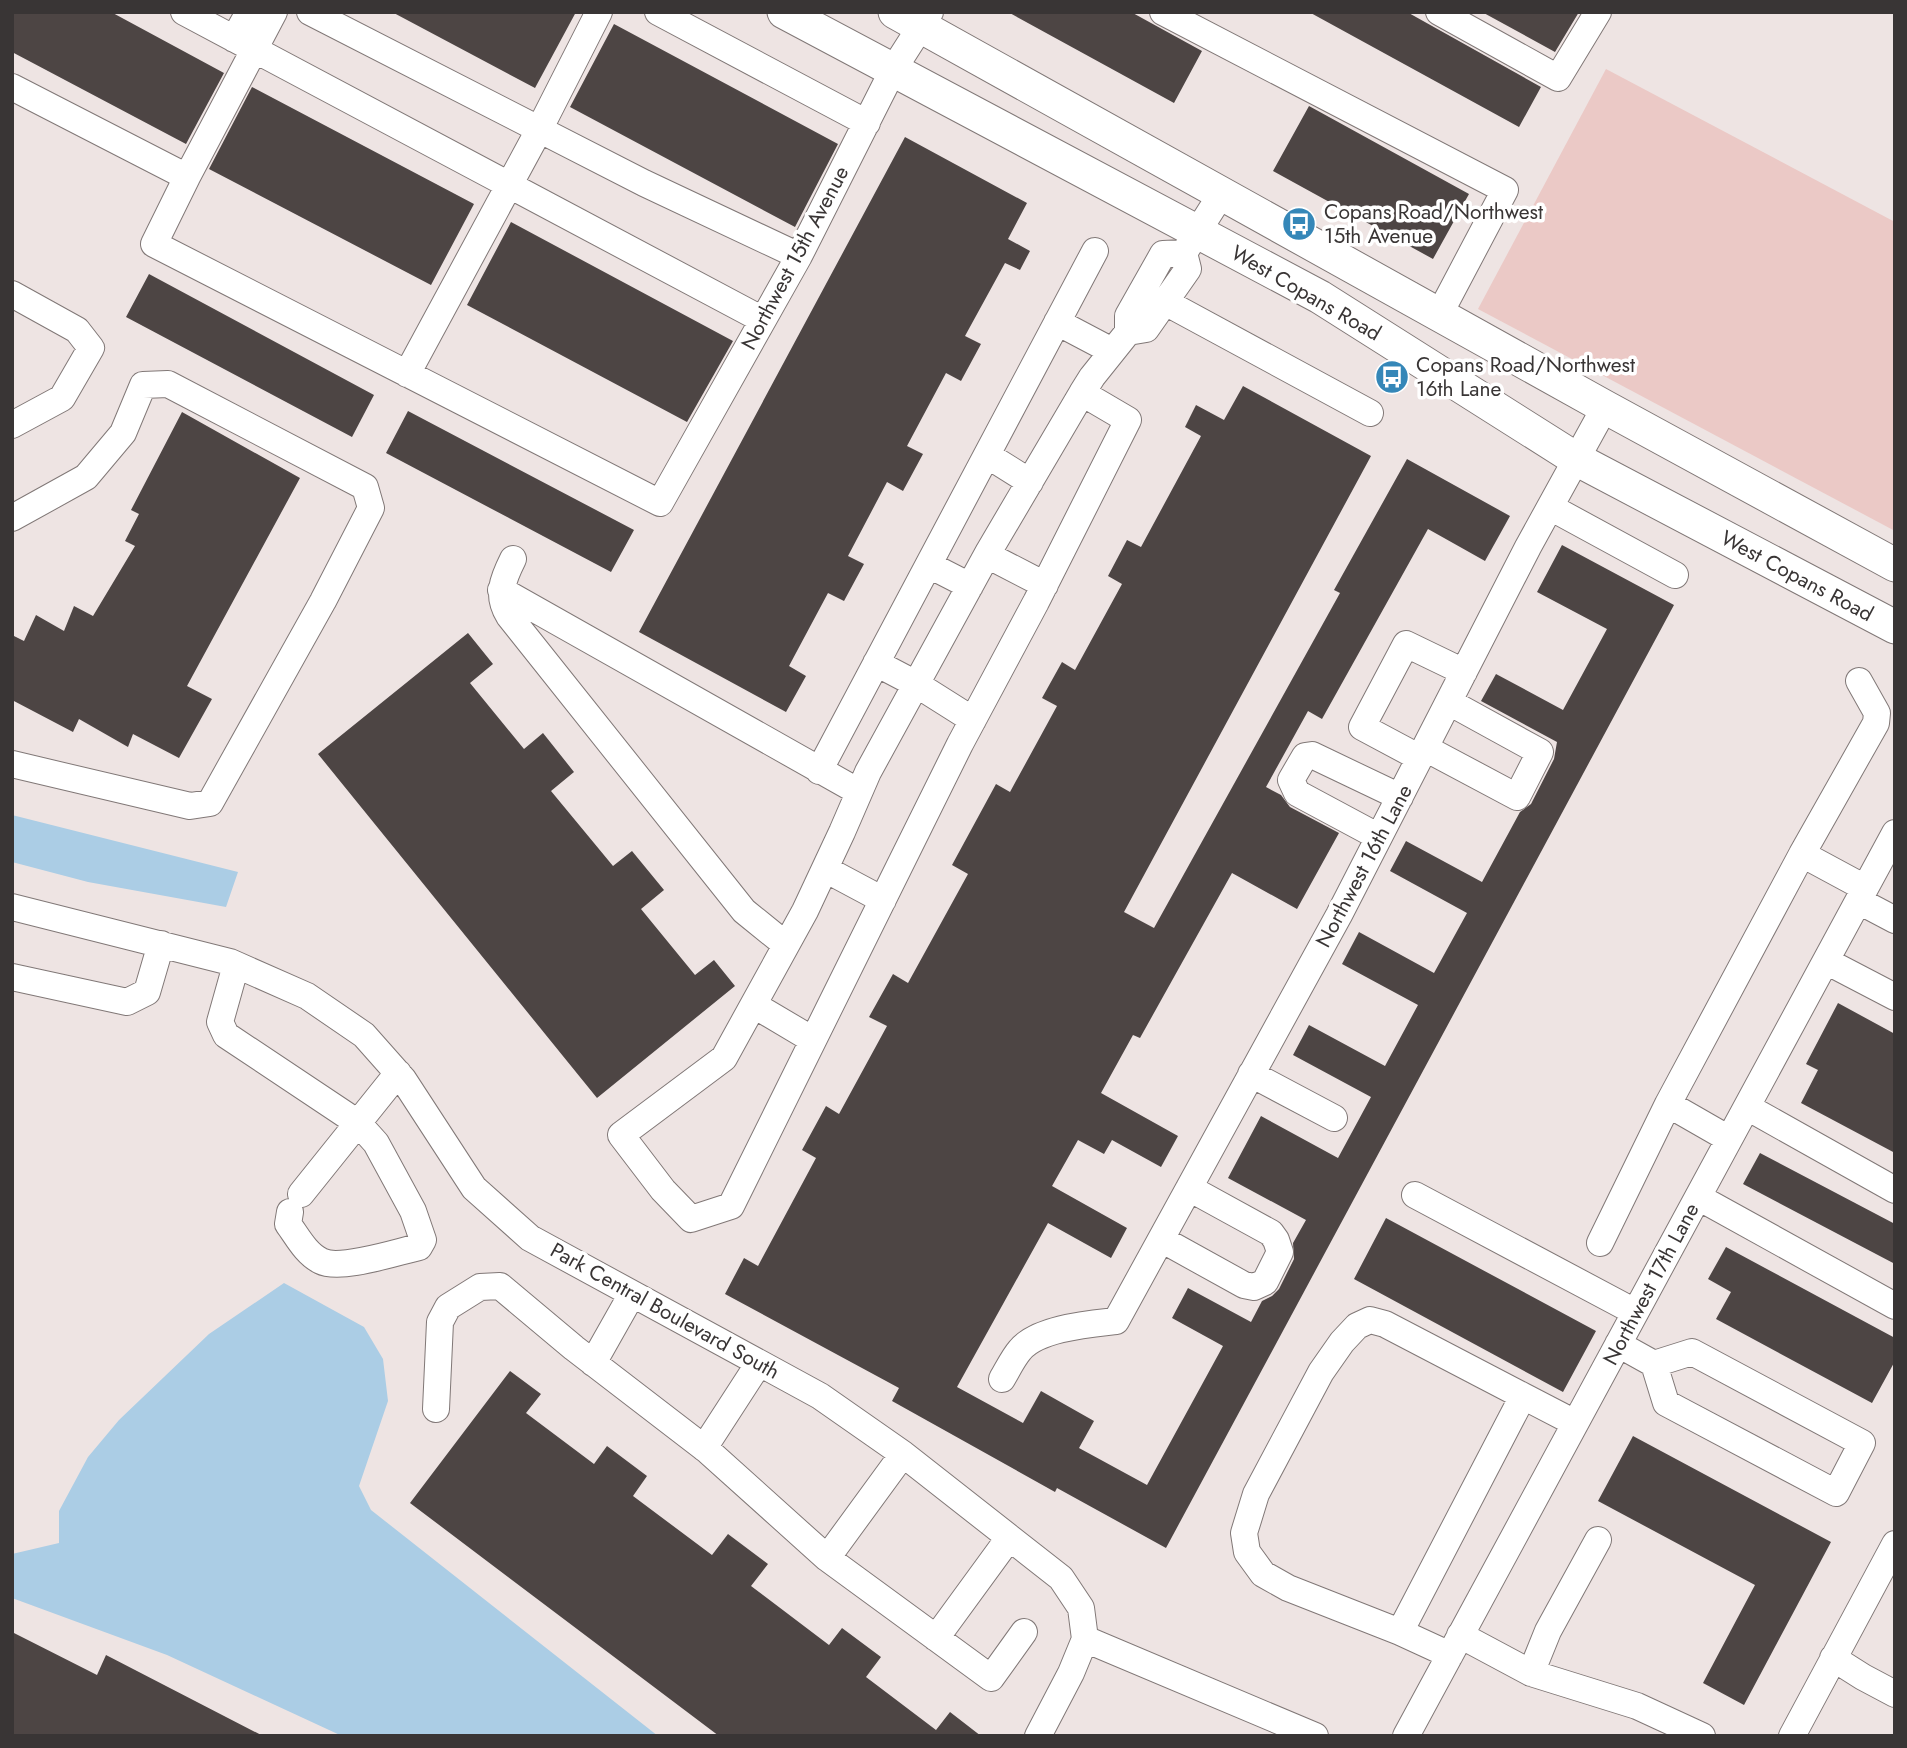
<svg xmlns="http://www.w3.org/2000/svg" width="1907" height="1748" viewBox="0 0 1907 1748" font-family="Jost,sans-serif">
	<rect width="100%" height="100%" fill="#eee4e3"/>
	<!-- green -->
	<path fill="#ebc9c6" d="M1606,69L1895,222V531L1478,309Z"/>
	<!-- water -->
	<path fill="#abcde5" d="M12,815L238,872L226,907L88,882L12,862Z
		M284,1283L364,1327L383,1359L388,1401L359,1486L371,1510L658,1736H342L167,1655L12,1598V1554L59,1543V1511L88,1457L119,1420L209,1334Z"/>
	<!-- building -->
	<path fill="#4d4544" d="M12,12H111L224,73L186,144L12,52Z
		M392,12H576L535,88Z
		M1008,12H1131L1202,51L1174,103Z
		M1309,12H1407L1541,87L1519,127Z
		M1482,12H1579L1555,52Z
		M614,24L838,144L795,227L570,107Z
		M252,87L474,204L431,285L209,169Z
		M1309,106L1469,194L1433,259L1273,171Z
		M905,137L1027,203L1008,239L1030,251L1020,270L1005,263L965,336L981,344L961,381L946,373L907,446L923,454L903,491L887,482L848,556L864,564L844,601L828,593L789,666L806,676L786,712L639,632Z
		M511,222L733,341L687,422L467,305Z
		M149,274L374,395L352,437L126,317Z
		M1243,386L1371,456L1124,912L1154,928L1340,593L1334,590L1407,459L1510,516L1485,561L1428,529L1322,719L1308,711L1266,787L1281,795L1290,807L1339,833L1297,909L1232,873L1140,1038L1133,1035L1101,1093L1178,1136L1161,1167L1112,1140L1104,1154L1078,1140L1052,1186L1127,1228L1111,1258L1048,1223L957,1387L1023,1423L1041,1391L1094,1421L1079,1448L1147,1485L1223,1346L1172,1318L1188,1288L1251,1322L1262,1301L1272,1296L1279,1289L1294,1259L1293,1243L1306,1220L1228,1178L1261,1116L1338,1158L1371,1097L1293,1055L1309,1025L1385,1066L1418,1005L1342,964L1359,932L1434,973L1467,913L1390,871L1406,841L1482,882L1520,812L1531,804L1554,759L1557,742L1481,701L1496,674L1563,710L1607,629L1537,592L1562,545L1674,605L1166,1548L1057,1488L1055,1492L892,1401L899,1388L725,1294L744,1258L758,1266L816,1158L802,1150L826,1106L839,1114L887,1026L869,1017L893,974L908,983L968,874L952,865L996,784L1010,792L1057,706L1042,698L1062,662L1075,670L1122,584L1108,576L1127,540L1141,547L1201,436L1185,427L1196,405L1224,420Z
		M408,411L634,530L611,572L386,453Z
		M182,412L300,478L187,686L212,699L179,758L133,734L128,747L79,719L73,732L12,700V635L24,641L36,615L64,631L74,606L93,616L135,546L125,541L139,514L131,510Z
		M468,633L493,664L470,683L524,749L543,733L574,772L551,791L613,866L632,851L664,890L641,909L695,975L714,960L735,986L597,1098L318,754Z
		M1838,1003L1895,1034V1153L1801,1103L1818,1070L1806,1064Z
		M1760,1153L1895,1224V1264L1743,1184Z
		M1386,1218L1596,1331L1563,1392L1354,1279Z
		M1726,1247L1895,1338V1361L1872,1403L1716,1319L1731,1292L1708,1279Z
		M510,1371L541,1394L526,1413L594,1464L607,1446L647,1476L633,1496L712,1555L728,1534L768,1564L751,1586L829,1645L842,1628L881,1657L866,1677L936,1730L950,1712L981,1736H719L410,1503Z
		M1633,1436L1831,1542L1744,1705L1703,1683L1755,1585L1598,1501Z
		M12,1632L97,1675L106,1655L263,1736H12Z"/>
	<g fill="none" stroke-linecap="round" stroke-linejoin="round">
		<!-- minor casing -->
		<g stroke="#817877" stroke-width="28">
			<path id="minor" d="M184,12L763,320
				M310,12L644,183L799,256
				M658,12L867,123
				M1163,12L1505,190L1439,315
				M1439,12L1558,78L1598,12
				M234,39L249,12
				M12,87L187,177L154,244L660,503L799,256L893,70L930,12
				M187,177L274,12
				M12,294L77,330L91,348L62,398L12,425
				M1165,302L1370,413
				M1057,322L1112,351
				M1128,332V316L1163,254L1184,253
				M407,374L539,130L599,12
				M1082,393L1128,420L1036,602L960,744L731,1206L691,1219L663,1190L621,1135L724,1058L805,911L842,832L868,772L989,551L1082,393L1092,377L1128,332L1146,329L1188,269L1184,253L1222,193
				M987,455L1030,482
				M1550,507L1675,575
				M12,518L86,477L123,433L143,385L168,384L365,487L371,508L323,601L210,803L190,806L12,764
				M987,555L1045,585
				M513,559C503,579 496,595 509,616L744,911L786,945
				M929,565L970,586
				M501,590L859,792
				M876,663L916,684L973,720
				M1425,748L1517,797L1540,752L1449,702
				M1420,758L1362,727L1406,644L1464,672
				M819,771L1095,251
				M1379,837L1297,793L1291,780L1305,756L1312,755L1400,797
				M1802,854L1876,723L1877,713L1859,681
				M825,869L883,900
				M1859,901L1895,920
				M12,907L230,962L307,996L364,1035L403,1079L474,1188L530,1238L820,1396L903,1454L1061,1578L1081,1608L1085,1639L1315,1736
				M1826,961L1895,997
				M236,965L220,1022L226,1035L358,1123L376,1143L413,1211L423,1240L419,1247C396,1252 340,1271 321,1261C306,1254 297,1236 288,1224L290,1212
				M12,977L127,1002L147,992L161,944
				M754,1005L813,1040
				M1251,1074L1334,1118
				M1668,1104L1729,1139
				M1747,1107L1895,1190
				M301,1194L398,1073
				M1415,1195L1635,1312
				M1698,1197L1895,1306
				M1161,1239L1244,1285L1254,1287L1265,1282L1280,1252L1276,1240L1271,1233L1189,1188
				M1600,1243L1668,1104L1802,854L1865,888
				M1618,1344L1654,1364L1666,1403L1836,1493L1862,1443L1692,1352L1654,1364
				M593,1363L632,1294
				M1002,1379C1008,1369 1013,1358 1020,1350C1038,1328 1090,1324 1116,1321L1339,915L1528,547L1605,407
				M436,1409L440,1322L448,1307L480,1287L500,1286L574,1348L708,1451L827,1558
				M704,1448L759,1363
				M903,1454L827,1558L991,1678L1024,1632
				M1400,1632L1288,1588L1263,1574L1247,1552L1244,1533L1256,1494L1321,1372L1342,1342L1357,1326L1370,1320L1385,1324L1523,1396
				M1460,1635L1531,1673L1548,1631L1598,1540
				M936,1638L1009,1538
				M1450,1655L1400,1632L1523,1396L1575,1423
				M1833,1658L1863,1677L1895,1694
				M1531,1673L1637,1706L1702,1736
				M1038,1736L1071,1673L1085,1639
				M1406,1736L1895,833
				M1792,1736L1895,1544"/>
		</g>
		<!-- major casing -->
		<g stroke="#817877" stroke-width="35">
			<path id="major" d="M784,12L1320,297L1576,459L1895,627
				M895,12L1605,407L1895,565"/>
		</g>
		<!-- minor -->
		<use href="#minor" stroke="#fff" stroke-width="26"/>
		<!-- major -->
		<use href="#major" stroke="#fff" stroke-width="33"/>
	</g>
	<!-- icons -->
	<defs>
		<g id="bus-disc" transform="scale(1.75)"><circle r="9.5" fill="#3587b8" stroke="#fff"/><path d="M-5-6H5V4H4V6H2V4H-2V6H-4V4H-5ZM-3.5-4V0h7V-4ZM-3.5 1.2v1.5H-2V1.2ZM2 1.2v1.5H3.5V1.2Z" fill="#fff"/></g>
	</defs>
	<g fill-rule="evenodd">
		<use href="#bus-disc" x="1299" y="224"/>
		<use href="#bus-disc" x="1392" y="377"/>
	</g>
	<g text-anchor="middle" stroke-width="7" stroke-linejoin="round" paint-order="stroke">
		<!-- poi labels -->
		<g font-size="21" fill="#393535" stroke="#fff" text-anchor="start">
			<text x="1324" y="219">Copans Road/Northwest<tspan x="1324" dy="24">15th Avenue</tspan></text>
			<text x="1416" y="372">Copans Road/Northwest<tspan x="1416" dy="24">16th Lane</tspan></text>
		</g>
		<!-- street labels -->
		<g font-size="21" fill="#393535" stroke="#fff">
			<text transform="translate(795 258) rotate(-62)" y="7">Northwest 15th Avenue</text>
			<text transform="translate(1306 293) rotate(30)" y="7">West Copans Road</text>
			<text transform="translate(1797 576) rotate(28)" y="7">West Copans Road</text>
			<text transform="translate(1364 866) rotate(-62)" y="7">Northwest 16th Lane</text>
			<text transform="translate(1651 1284) rotate(-62)" y="7">Northwest 17th Lane</text>
			<text transform="translate(665 1311) rotate(29)" y="7">Park Central Boulevard South</text>
		</g>
	</g>
	<!-- border -->
	<rect width="1907" height="1748" fill="none" stroke="#393535" stroke-width="28"/>
</svg>
